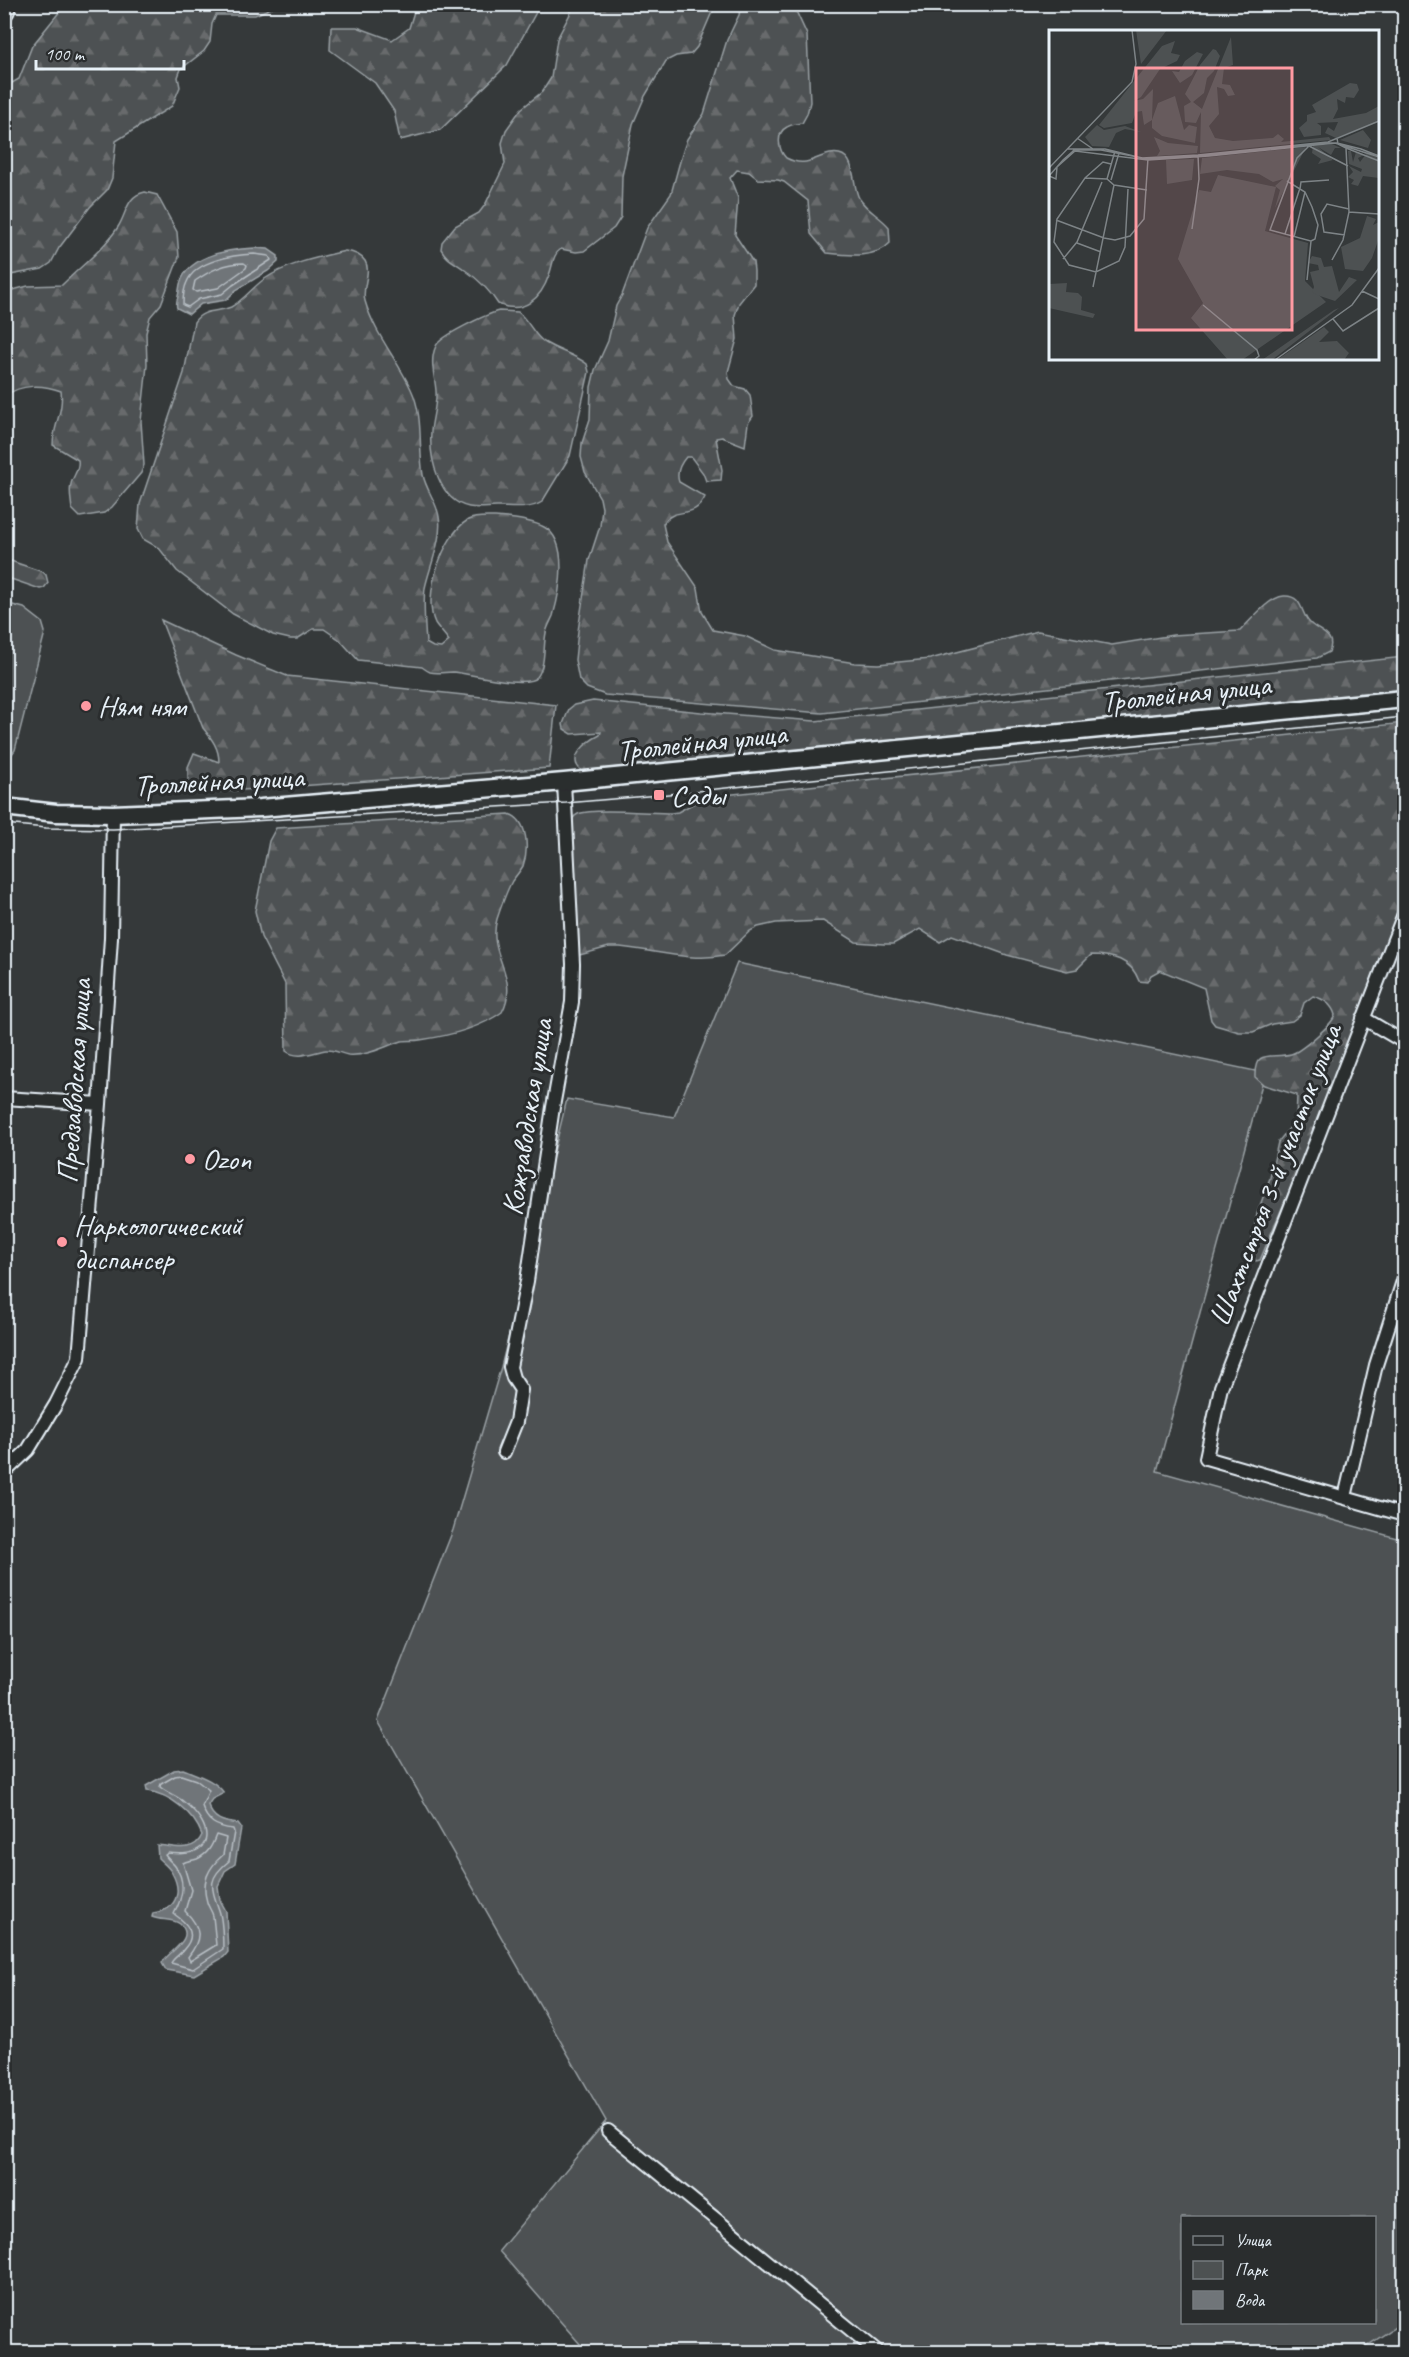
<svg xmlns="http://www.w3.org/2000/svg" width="1409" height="2357" viewBox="0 0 1409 2357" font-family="Caveat,sans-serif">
	<defs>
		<pattern id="forest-firs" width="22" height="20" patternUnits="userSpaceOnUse" patternTransform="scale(1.5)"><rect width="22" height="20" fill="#4d5152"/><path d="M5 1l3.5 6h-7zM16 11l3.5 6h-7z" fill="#676a6c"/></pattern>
	</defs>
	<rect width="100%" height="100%" fill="#35393a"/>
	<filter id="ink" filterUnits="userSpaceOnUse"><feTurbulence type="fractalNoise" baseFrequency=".0167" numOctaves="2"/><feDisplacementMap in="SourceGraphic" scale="12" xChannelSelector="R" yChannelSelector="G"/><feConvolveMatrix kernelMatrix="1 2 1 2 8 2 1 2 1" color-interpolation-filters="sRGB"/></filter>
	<g filter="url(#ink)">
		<!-- green -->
		<path fill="#4d5152" stroke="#9aa1a5" stroke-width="1.5" fill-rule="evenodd" d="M5,603L24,608L42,622L45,632L15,750L5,763Z
			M737,963L1265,1073L1157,1471L1404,1540V2321L1358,2352H587L499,2251L606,2121L378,1721L453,1530L501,1367L567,1099L674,1117ZM1182,2218H1374V2322H1182Z"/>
		<!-- forest -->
		<path fill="url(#forest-firs)" stroke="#9aa1a5" stroke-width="1.5" d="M741,4L799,5L796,11L807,35L810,102L807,114L802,123C797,124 791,124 787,127C775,133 779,151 786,158C806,168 812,158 830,154C858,149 851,184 859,198C868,212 879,215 889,227L890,243C876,259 846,255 827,253L811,234L808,201L784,182L778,180L758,179L749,172L737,170L730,178L738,198L735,235L753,262L754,271V284L739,303L735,315L737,339L728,372L729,379L734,386L745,389L750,395L753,416L748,423L745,446L722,437L716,438L722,470L721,480L706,481L703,473L691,457H686C680,464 676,473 679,482L705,497C694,521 674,505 663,524L667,542L698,588L702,612L713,630L745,636L775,650L855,663L878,664L930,659L1038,631L1112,645L1173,635L1240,631C1251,620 1269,597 1284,596C1304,595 1300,615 1311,624C1321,633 1336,635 1329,652L1317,658L822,713L605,695L587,688L579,680L575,660L578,631L589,560L600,526L602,508L600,498L585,472L581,457L582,443L590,419L591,387L595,370L608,341L616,306L622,295L647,228L671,194L682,154L687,139L704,114L727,40L739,15Z
			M65,5H278L255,15H216L212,24L210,42L204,51L181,69L178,77L180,87L172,106L116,141L112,178L107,190L90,207L59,248L51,263L42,269L5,276V87L19,79L32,46Z
			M416,5H540L507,65L440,130L400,140L394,111L375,83L330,50L331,27H357L392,40L409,28Z
			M570,5H715L697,47L691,54L676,56L666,61L645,96L633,124L622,176L621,217L614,228L584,251L576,252L561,249C552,255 553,266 549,275C541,299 523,315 498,304C490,291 478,279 465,270C455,262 448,261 441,249L442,242L455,226L479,213L485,205L505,164L502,143L506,130L521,109L542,92L551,78L557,39L571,12Z
			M145,192L157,195L177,232L179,257L161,304L150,317L146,333L147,365L141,421L144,465L141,473L112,507L104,513L80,517L72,509C71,501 69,491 71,484C73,475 80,470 78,460L53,445C53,426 64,411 61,391C42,384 21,384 5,396V292L28,286L62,285C80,267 104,249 118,227C127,213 126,196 145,192Z
			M345,251C353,252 360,254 365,261C372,272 361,288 365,301C374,333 397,359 411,389C424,416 418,447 423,475C426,490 437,502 439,517C443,538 429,568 425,588C423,604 425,627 426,643L433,647L441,648L449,641C445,635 439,629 435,623C422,596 443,535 468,520C475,516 486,517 495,517C509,518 531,520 544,527C570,541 560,592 553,616C551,621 547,627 546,633C543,646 546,665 537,677C527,689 467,673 453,672C445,672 437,674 430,672C427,671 425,669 422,667L358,660L340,640L324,629H313L297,639H290L273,635L233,614L177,571L159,548L143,539L138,529L140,504L184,373L194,322C204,308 217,313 231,307C243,301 252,288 263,280C286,264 318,257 345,251Z
			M499,311L518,312C529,321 533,334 544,342C558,351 574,354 587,364L589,372L570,456L542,502C530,510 511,507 497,507C488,507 478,509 469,507C439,501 429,458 431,432C432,418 437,405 436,391C435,376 429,361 436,346C440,336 487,314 499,311Z
			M5,559L43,572L46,575L48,583L44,588L40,589L5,577Z
			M161,620L236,655L287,676L556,705L549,768L188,794V767L194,753L219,762C219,748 212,739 203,728Z
			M1404,657V694L672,765H639L582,771C565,758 588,741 600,735L601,732L572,734L564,729L563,724L569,709L574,705L593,701L701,712L815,721Z
			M1404,723V901L1324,1109L1260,1260L1256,1261L1250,1250L1257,1214L1270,1178L1278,1142L1296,1120L1297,1095L1264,1085L1255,1077C1254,1048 1272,1059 1291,1054C1300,1052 1333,1024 1335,1015C1332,1004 1324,999 1313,996L1304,1003L1300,1015L1292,1021L1272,1024L1253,1032H1239L1215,1025L1211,1020L1204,988L1160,970L1151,975L1147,982L1139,981C1131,959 1112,955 1091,955L1077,969L1067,971L1007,955L952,935L940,942L920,929L893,944H884L856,942L823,921L776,923L758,927L750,931L725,955C691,962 654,950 620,947H609L580,955L577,951L571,825C572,820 573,816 578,814C594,808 650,813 671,813L678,812L705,797Z
			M509,814C528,820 529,849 523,866C520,871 516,876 512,881C506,892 501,907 497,919C486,955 521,977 502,1012C479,1029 448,1036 420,1040C414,1041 407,1040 402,1041C385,1046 366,1057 348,1055C341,1054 334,1049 326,1050C313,1052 298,1060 286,1051L285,984L261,937L255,911L269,841L276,828Z"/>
		<!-- water -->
		<path fill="#707579" stroke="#a0a7ac" stroke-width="1.5" d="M255,248L268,249L278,256V262L268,271L236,290L226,300L201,304L189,314L177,308C175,301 179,297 179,290C182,256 228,249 255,248Z
			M183,1769C197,1775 215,1780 224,1793L212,1799L208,1805C213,1820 223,1822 238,1824L241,1828L235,1864L225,1871L218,1886L220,1900L226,1911L228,1952L224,1957L194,1975L166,1970L162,1963C167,1952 197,1939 180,1924C172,1918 161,1921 152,1917L153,1913C176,1910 183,1893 172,1873C169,1867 163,1863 158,1858L157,1845C173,1846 194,1854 202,1835C194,1813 170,1794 147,1791L146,1786L174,1770Z"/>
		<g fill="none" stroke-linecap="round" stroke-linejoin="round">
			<!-- shore -->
			<path stroke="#b8bfc5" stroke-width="1.5" d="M254,254L269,256L271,260L233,285L222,294L199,299L188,307L183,305C183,298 184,288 187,282C196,260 234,255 254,254Z
				M244,263L247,265L246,268L218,288L196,292L193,290L195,281C211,270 225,263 244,263Z
				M181,1775L196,1780L209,1790L202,1806C207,1822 216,1827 233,1829L234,1832L229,1861C208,1878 210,1885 219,1910C222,1918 223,1940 223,1949L193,1969L171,1963C174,1957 180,1955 184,1949C198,1934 187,1923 174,1914C182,1899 187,1882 175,1866C172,1862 168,1860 165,1855L168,1853C215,1859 216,1827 184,1802C177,1796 167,1793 160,1787L161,1784L175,1776Z
				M216,1835L226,1838L223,1855C208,1868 201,1882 207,1902C208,1907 212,1911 213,1916C214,1925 215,1935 216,1945L190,1961L188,1957C202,1939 202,1928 185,1911L191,1890L183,1863C188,1860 192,1861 197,1859C208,1854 212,1846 216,1835Z"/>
			<!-- street casing -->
			<g stroke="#e8f1f8" stroke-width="16">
				<path id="street" d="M1404,914L1221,1387L1206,1458L1404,1515
					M1363,1018L1404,1042
					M4,1098L100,1104
					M504,1452L516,1422L521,1390L513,1378L510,1367L527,1281L553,1107L572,1002L573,964L564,782
					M4,1473L28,1450L56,1404L79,1358L100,1104L111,938L113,814
					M1345,1497L1376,1365L1404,1278
					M608,2131L878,2352"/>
			</g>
			<!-- secondary casing -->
			<g stroke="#e8f1f8" stroke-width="21">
				<path id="secondary" d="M4,807L56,813L113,814L261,808L564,782L1404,699"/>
			</g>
			<!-- primary casing -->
			<g stroke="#e8f1f8" stroke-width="24">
				<path id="primary" d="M4,10L5,4"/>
			</g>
			<!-- street -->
			<use href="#street" stroke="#2a2d2e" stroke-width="12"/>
			<!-- secondary -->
			<use href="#secondary" stroke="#2a2d2e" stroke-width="16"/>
			<!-- primary -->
			<use href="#primary" stroke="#2a2d2e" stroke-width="20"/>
			<!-- tram -->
			<path stroke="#e8f1f8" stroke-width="1.5" d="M4,824L46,828L113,829L566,803L659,795L1404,717"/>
		</g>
	</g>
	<!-- markers -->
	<g fill="#ff9aa2" stroke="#2a2d2e" stroke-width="2">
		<circle cx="86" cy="706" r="6"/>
		<rect x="653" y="789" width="12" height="12" rx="3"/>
		<circle cx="190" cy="1159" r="6"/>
		<circle cx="62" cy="1242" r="6"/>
	</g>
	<g text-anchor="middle" stroke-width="6" stroke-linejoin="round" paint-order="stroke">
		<!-- street labels -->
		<g font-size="30" fill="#e8f1f8" stroke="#2a2d2e">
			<text transform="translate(1186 693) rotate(-6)" y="10">Троллейная улица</text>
			<text transform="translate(702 742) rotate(-6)" y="10">Троллейная улица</text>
			<text transform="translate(219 781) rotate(-3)" y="10">Троллейная улица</text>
			<text transform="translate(74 1081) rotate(-86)" y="10">Предзаводская улица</text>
			<text transform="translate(527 1117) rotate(-81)" y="10">Кожзаводская улица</text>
			<text transform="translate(1275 1175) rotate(-69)" y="10">Шахтстроя 3-й участок улица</text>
		</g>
		<!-- poi labels -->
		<g font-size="30" fill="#e8f1f8" stroke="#2a2d2e" text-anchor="start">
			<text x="98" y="716">Ням ням</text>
			<text x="671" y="805">Сады</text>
			<text x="202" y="1169">Ozon</text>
			<text x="74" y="1235">Наркологический<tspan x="74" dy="34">диспансер</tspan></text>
		</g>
	</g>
	<!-- overview -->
	<g transform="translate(1049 30)">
		<rect width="330" height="330" fill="#35393a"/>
		<path d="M169,145L227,157L216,201L259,213L256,251L277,272L193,330H179L142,288L154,273L129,229L150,160L162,162Z" fill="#4d5152"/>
		<path d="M87,0H118L92,34ZM182,7L184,35L175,38L173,54L181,55L186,65L179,66L175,59L168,57L170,84L160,96L166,108L184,111L224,108L229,104L235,109L232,112L280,107L282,110L151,123L152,82L147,93L136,92L135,76L142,72L136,64L151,35L164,19L167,20L171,26L165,41L158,48L155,63L144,72L153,79ZM126,11L122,23L131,25L128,31L111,39L92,67L85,71L94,69L104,59L103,90L109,73L126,66L135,100L140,95L148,97L146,113L113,106L103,98V90L95,95L93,81L87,82L83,93L55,98L50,95L113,16ZM148,22L154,24L143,45L131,53L123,41L130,42L136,31ZM301,53L308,54L310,60L305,68L297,67L296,73L288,69L289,79L284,89L317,83L330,76V91L287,108L276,103L279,97L285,101L289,92L268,93L272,96V105L255,107L250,98L258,91V85L267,82L263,75ZM48,95L55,100L76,96L92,102L76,99L67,103L60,117L43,116L36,107ZM314,100L322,110L319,118L291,110ZM105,107L119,113L149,116L148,123L108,126L111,121ZM283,114L292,118H286L282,125L269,117L284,130L269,134L272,129L263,123L264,116ZM257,117L226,178L231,160L226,156L234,149L224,152L210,144L178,140L151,144L153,128ZM301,117L330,128V148L314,146L309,156L302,154L305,150L299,147L304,142L300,136L312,142L313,139L300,134L299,121H302L304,132L307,122L315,125L309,128L311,132L317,124ZM145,129L143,150L118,154L117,130ZM318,186L327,189L324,195L330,192V208L323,228L314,241L296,239L292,217L311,208ZM263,226L272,228L275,237L283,236L290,262L300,247L308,250L286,271L268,265L263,262L265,257L261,242L270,240L269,235L259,233ZM18,253L17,262L29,263L33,267L32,280L46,284L44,288L0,278V254ZM290,278L223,330H213L285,280ZM275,297L280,302L270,312L288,311L300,323L295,330H228Z" fill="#4d5152"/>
		<path fill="none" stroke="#7d8386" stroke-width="1.5" d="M28,108L44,119M288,108L289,114L297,118L300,182L330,184M260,116L299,136M297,118L330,131M18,119H56L93,128L149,125L279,112L330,91M330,126L312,119L288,113H278L162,125L99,129L52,120H25L23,122L14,130L0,146L7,149L8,137L26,121L99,130L160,126L286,113L330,127M62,134L54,132L36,148L8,189L5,212L20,235L47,242L70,231L76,217L79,159M0,138L83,52L87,34L83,0M36,148L58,149L65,155L98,160M58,149L66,121M62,150L70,123M238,151L256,162L263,177L269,195L266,209L262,211M251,159L252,152L280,150M7,190L55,208L66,210L81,206L95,189L99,128M143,199L150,149L149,125M236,204L251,158M296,205L275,202L272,184L278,174L300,179M245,207L256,162M28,213L52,222M14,229L28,212L53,152M283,230L294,210L300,182M258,250L262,211L221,200L248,128L260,116M44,257L65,155M313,261L330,269M154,275L208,320L210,326L205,330M284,289L294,301L330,278M226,330L303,275L330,238"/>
		<path fill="#ff9aa2" fill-opacity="0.15" stroke="#ff9aa2" stroke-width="3" d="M87,38H243V300H87Z"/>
		<rect width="330" height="330" fill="none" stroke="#e8f1f8" stroke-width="3"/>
	</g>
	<!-- margin -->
	<rect width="1409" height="2357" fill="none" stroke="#2a2d2e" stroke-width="24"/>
	<rect x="12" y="12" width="1385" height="2333" fill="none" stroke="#e8f1f8" stroke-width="2" filter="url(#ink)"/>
	<!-- legend -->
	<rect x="1181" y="2216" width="195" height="108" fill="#2a2d2e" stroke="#767b7f" stroke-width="1.5"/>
	<rect x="1193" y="2236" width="30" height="9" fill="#2a2d2e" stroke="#767b7f" stroke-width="1.5"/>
	<text x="1235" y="2246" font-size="18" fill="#e8f1f8">Улица</text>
	<rect x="1193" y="2261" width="30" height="18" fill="#4d5152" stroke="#767b7f" stroke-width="1.5"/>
	<text x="1235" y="2276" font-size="18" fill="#e8f1f8">Парк</text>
	<rect x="1193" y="2291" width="30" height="18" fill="#707579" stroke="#767b7f" stroke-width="1.5"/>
	<text x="1235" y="2306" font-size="18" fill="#e8f1f8">Вода</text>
	<!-- scale -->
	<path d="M36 60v9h148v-9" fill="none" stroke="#e8f1f8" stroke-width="3"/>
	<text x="45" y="60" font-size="18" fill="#e8f1f8" stroke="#2a2d2e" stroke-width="4.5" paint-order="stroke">100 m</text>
</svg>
